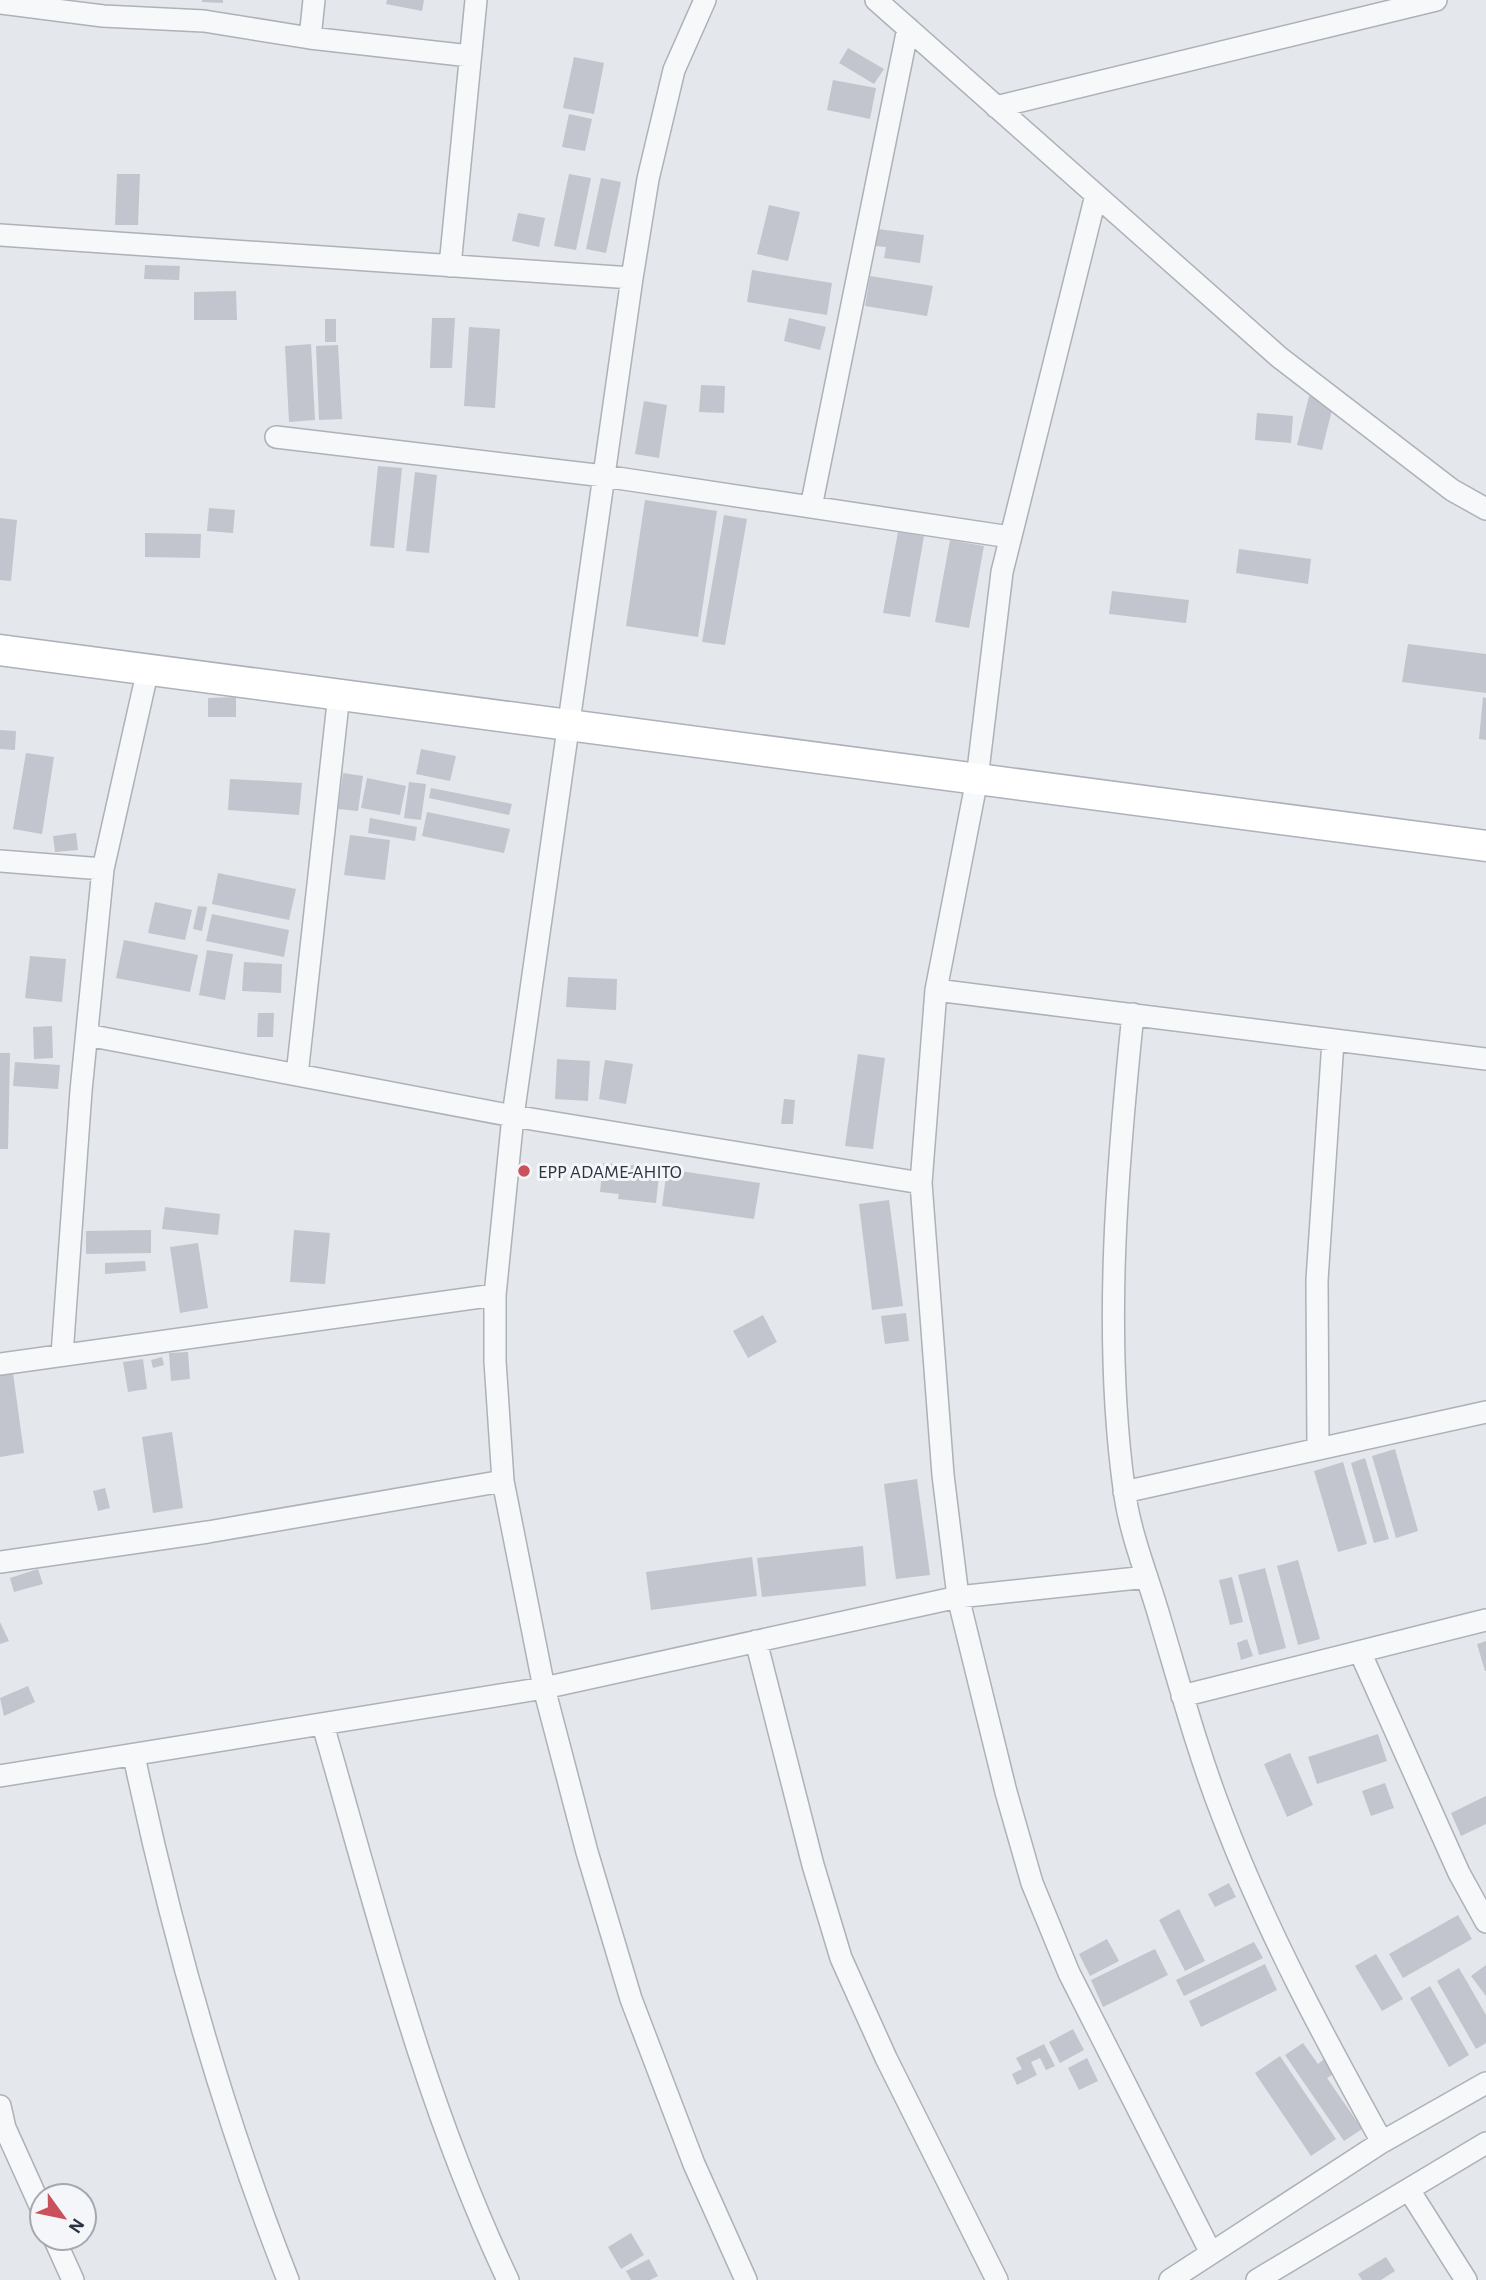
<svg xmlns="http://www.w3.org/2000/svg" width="1486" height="2280" viewBox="0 0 1486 2280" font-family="'Alegreya Sans',sans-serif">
	<rect width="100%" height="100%" fill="#e4e7eb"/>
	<!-- building -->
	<path fill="#c2c5ce" d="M202,0H223V3L202,2Z
		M387,0H424L422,11L386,4Z
		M848,48L884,69L874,84L839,63Z
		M574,57L604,63L594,114L563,108Z
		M833,80L876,88L870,119L827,110Z
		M569,114L592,119L585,151L562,147Z
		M117,174H140L138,225H115Z
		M569,174L591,178L576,250L554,246Z
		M601,178L621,182L606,253L586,249Z
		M769,205L800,212L788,261L757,254Z
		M518,213L545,218L539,247L512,241Z
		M878,229L924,235L920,263L884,258L886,247L875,246Z
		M145,265L180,266L179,280L144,279Z
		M752,270L832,283L827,315L747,302Z
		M870,276L933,286L927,316L865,306Z
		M236,291L237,320H194V292Z
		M432,318H455L452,368H430Z
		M789,318L826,327L820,350L784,341Z
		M325,319H336V342H325Z
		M469,327L500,329L495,408L464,406Z
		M311,344L315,420L289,422L285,346Z
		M338,345L342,419L319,420L316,346Z
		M701,385L725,386L724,413L699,412Z
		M1309,396L1334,402L1322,450L1297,445Z
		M644,401L667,405L659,458L635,454Z
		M1257,413L1293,416L1291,443L1255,440Z
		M378,466L402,468L394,548L370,546Z
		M415,472L437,475L429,553L406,551Z
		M645,500L717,511L698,637L626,626Z
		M209,508L235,510L233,533L207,531Z
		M724,515L747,519L725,645L702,642Z
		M0,518L17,520L11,581L0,580Z
		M898,532L924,536L910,617L883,613Z
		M145,533L201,534L200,558L145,557Z
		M950,540L984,546L969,628L935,622Z
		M1239,549L1311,559L1308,584L1236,573Z
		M1112,591L1189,600L1186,623L1109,614Z
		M1408,644L1486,654V693L1402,682Z
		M236,697V717H208V698Z
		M1483,697L1486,698V740L1479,739Z
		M0,730L16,731L15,750L0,749Z
		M421,749L456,756L450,781L416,774Z
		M26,753L54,757L42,834L13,829Z
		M343,773L363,776L358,811L338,809Z
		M367,778L406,786L400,815L361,808Z
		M230,779L302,783L299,815L228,810Z
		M409,782L426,784L421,820L404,818Z
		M431,788L512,804L509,815L429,798Z
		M427,812L510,829L504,853L422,836Z
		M370,818L417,827L415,841L368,833Z
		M76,833L78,850L55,852L53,836Z
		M350,835L390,840L385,880L344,875Z
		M218,873L296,889L289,920L212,904Z
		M155,902L192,910L185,940L148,933Z
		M198,906L207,907L202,931L193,929Z
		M212,914L289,930L284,957L206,941Z
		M124,940L198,955L190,992L116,978Z
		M207,950L233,954L225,1000L199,995Z
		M30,956L66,959L62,1002L25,998Z
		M244,962L282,964L281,993L242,991Z
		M568,977L617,979L616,1010L566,1007Z
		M258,1013H274L273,1037H257Z
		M52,1026L53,1058L34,1059L33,1027Z
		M0,1053H10L8,1149H0Z
		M858,1054L885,1058L873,1149L845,1146Z
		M557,1059L590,1061L588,1101L555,1099Z
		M605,1060L633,1064L626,1104L599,1099Z
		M15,1062L60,1065L58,1089L13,1086Z
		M784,1099L795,1100L793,1124H781Z
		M603,1163L660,1167L656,1203L618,1199L619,1194L600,1192Z
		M667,1169L760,1183L754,1219L662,1206Z
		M889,1200L903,1306L872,1310L859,1204Z
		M165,1207L220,1214L218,1235L162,1229Z
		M151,1230V1253L86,1254V1231Z
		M294,1230L330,1233L325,1284L290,1282Z
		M198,1243L208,1308L180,1313L170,1247Z
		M145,1261L146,1271L105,1274V1263Z
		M906,1313L909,1341L885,1344L881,1316Z
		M763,1315L777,1342L748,1358L733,1331Z
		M188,1352L190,1379L171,1381L169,1353Z
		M162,1357L164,1365L153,1368L151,1360Z
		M143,1359L147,1389L128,1392L123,1362Z
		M13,1373L24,1453L0,1457V1375Z
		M172,1432L183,1508L153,1513L142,1437Z
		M1395,1449L1418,1531L1396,1538L1372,1456Z
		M1365,1458L1389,1539L1374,1543L1351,1463Z
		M1343,1462L1367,1544L1338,1552L1314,1471Z
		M917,1479L930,1575L896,1579L884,1484Z
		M105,1488L110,1508L98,1511L93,1491Z
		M863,1546L866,1586L762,1597L757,1558Z
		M752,1557L757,1596L651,1610L646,1572Z
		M1298,1560L1320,1639L1298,1645L1277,1566Z
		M1265,1568L1286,1648L1259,1655L1238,1575Z
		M38,1569L43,1584L14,1592L10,1578Z
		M1232,1577L1243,1622L1230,1625L1219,1580Z
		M0,1622L9,1641L0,1644Z
		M1247,1639L1253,1656L1241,1660L1237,1643Z
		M1486,1641V1671H1485L1477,1644Z
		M28,1686L35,1702L4,1716L0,1698Z
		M1378,1734L1387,1761L1317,1784L1308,1757Z
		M1290,1753L1313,1805L1287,1817L1264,1764Z
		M1385,1783L1394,1808L1371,1816L1362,1791Z
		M1486,1796V1824L1461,1836L1451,1813Z
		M1229,1883L1236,1897L1215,1907L1208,1894Z
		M1179,1909L1205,1961L1185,1971L1159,1920Z
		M1458,1915L1472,1939L1403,1978L1389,1954Z
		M1107,1939L1119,1961L1090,1976L1079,1954Z
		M1254,1942L1263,1958L1184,1996L1176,1980Z
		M1155,1949L1168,1975L1103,2007L1091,1980Z
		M1376,1954L1403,1999L1382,2011L1355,1966Z
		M1265,1964L1277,1990L1201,2027L1189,2001Z
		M1486,1965V1996L1471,1976Z
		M1459,1968L1486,2015V2043L1476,2049L1437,1981Z
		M1430,1986L1469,2055L1449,2067L1410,1998Z
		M1073,2029L1084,2050L1060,2063L1049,2042Z
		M1303,2043L1318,2064L1325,2058L1335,2073L1327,2078L1362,2129L1344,2141L1285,2055Z
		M1044,2044L1055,2066L1046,2070L1040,2058L1031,2062L1037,2075L1017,2085L1012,2074L1022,2069L1016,2058Z
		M1280,2056L1336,2139L1311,2156L1255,2073Z
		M1087,2058L1098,2081L1079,2090L1068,2068Z
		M631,2233L644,2255L621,2269L608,2247Z
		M1386,2257L1395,2271L1381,2280H1362L1358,2274Z
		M649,2259L658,2276L650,2280H631L626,2271Z"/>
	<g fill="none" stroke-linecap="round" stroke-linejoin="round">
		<!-- street casing -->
		<g stroke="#adb1b9" stroke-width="24">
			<path id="street" d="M705,0L674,70L648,179L632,278L513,1116L495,1295V1361L503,1481L544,1688L587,1852L631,1999L694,2164L746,2280
				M876,0L1279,357L1452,490L1486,509
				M0,3L103,16L204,21L310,38L470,56
				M310,38L314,0
				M996,107L1436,0
				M1096,195L1002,572L977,779L936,990L921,1183L943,1475L958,1597L1006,1792L1032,1883L1069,1973L1211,2253
				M0,235L632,278
				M450,266L476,0
				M276,437L604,476L1010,537
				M811,507L908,28
				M0,861L103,869
				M936,990L1486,1059
				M1133,1014C1117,1167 1103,1335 1124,1488C1129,1532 1148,1577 1160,1619C1180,1686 1198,1753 1223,1817C1266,1930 1324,2037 1382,2142
				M87,1035L513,1116L921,1183
				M297,1075L339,694
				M62,1355L81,1091L103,869L148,669
				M0,1364L495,1295
				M1318,1448L1317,1280L1333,1041
				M1124,1492L1486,1412
				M0,1562L208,1532L503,1481
				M756,1641L813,1865L841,1958L886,2058L997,2280
				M1360,1652L1459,1873L1486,1922
				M1182,1696L1486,1620
				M323,1725C377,1912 424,2103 508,2280
				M134,1756C172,1935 221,2110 288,2280
				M0,1776L544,1688L958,1597L1147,1577
				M0,2106L5,2128L42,2210
				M1409,2190L1466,2280
				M54,2238L73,2280
				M1170,2280L1382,2142L1486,2083
				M1257,2280L1486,2143"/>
		</g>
		<!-- secondary casing -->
		<g stroke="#adb1b9" stroke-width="33">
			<path id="secondary" d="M0,650L1486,846"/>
		</g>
		<!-- street -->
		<use href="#street" stroke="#f7f8fa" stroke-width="21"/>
		<!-- secondary -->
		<use href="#secondary" stroke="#fff" stroke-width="30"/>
	</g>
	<!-- markers -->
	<circle fill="#c9515b" stroke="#f4f6f9" stroke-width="2.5" cx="524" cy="1171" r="7"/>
	<g text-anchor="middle" stroke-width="6" stroke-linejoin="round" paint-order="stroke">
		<!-- poi labels -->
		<g font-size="19" fill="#2c3343" stroke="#f4f6f9" text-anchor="start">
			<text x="538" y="1178">EPP ADAME-AHITO</text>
		</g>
	</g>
	<!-- north arrow -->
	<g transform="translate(63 2217) rotate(123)"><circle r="33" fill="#f4f6f9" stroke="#a4a8b0" stroke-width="2"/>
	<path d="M0-5L12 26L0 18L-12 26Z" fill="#c9515b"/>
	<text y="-10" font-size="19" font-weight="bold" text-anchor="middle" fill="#2c3343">N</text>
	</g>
</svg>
